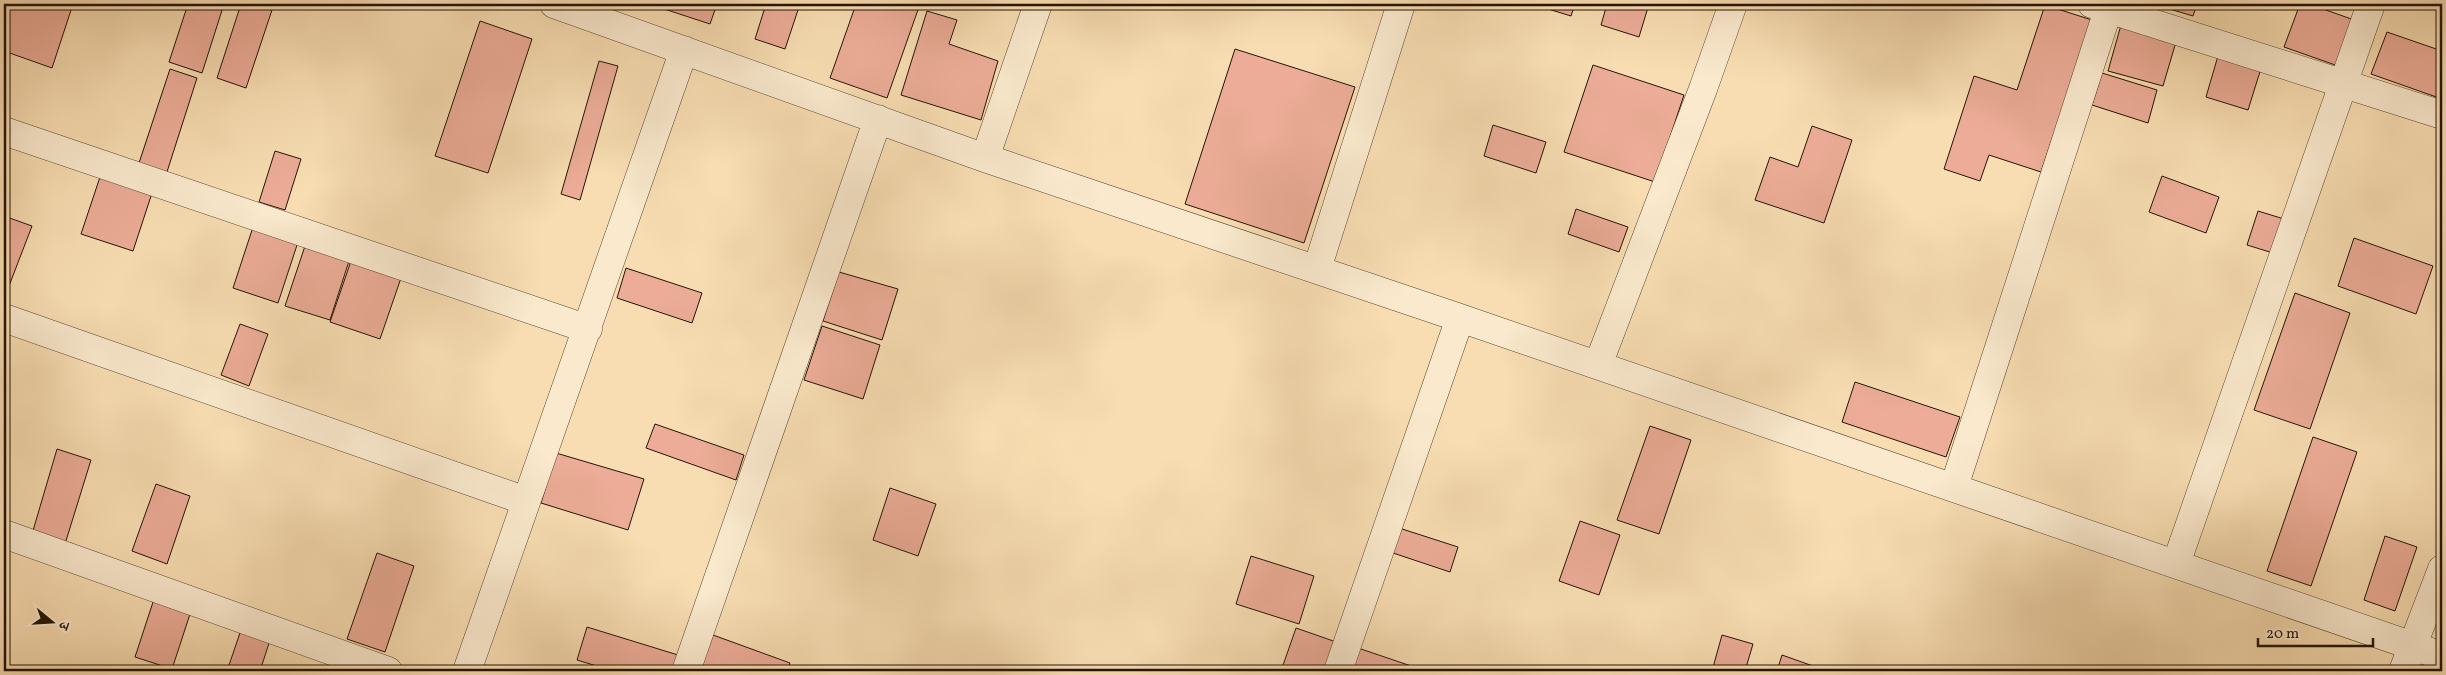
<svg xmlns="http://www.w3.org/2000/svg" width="2446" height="675" viewBox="0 0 2446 675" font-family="Vollkorn,'Noto Serif Devanagari',serif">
	<rect width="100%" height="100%" fill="#f8ddb2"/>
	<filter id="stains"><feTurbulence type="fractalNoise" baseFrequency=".004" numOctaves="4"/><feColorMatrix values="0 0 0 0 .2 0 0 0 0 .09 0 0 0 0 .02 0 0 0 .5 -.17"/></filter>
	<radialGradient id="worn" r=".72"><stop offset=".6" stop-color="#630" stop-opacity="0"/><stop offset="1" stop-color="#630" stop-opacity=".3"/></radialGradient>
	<!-- building -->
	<path fill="#ecac97" stroke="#241405" d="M9,4H73L52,68L4,51V20Z
		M188,4H224L202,73L169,62Z
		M241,4H274L246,88L217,78Z
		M649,4H717L710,24Z
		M766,4H800L785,49L755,39Z
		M856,4H920L887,98L830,78Z
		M1532,4H1575L1571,16Z
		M1607,4H1649L1639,37L1601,25Z
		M2153,4H2197L2193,16Z
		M2247,4H2268L2266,10Z
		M2300,4H2309L2357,21L2341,67L2284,47Z
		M2045,5L2092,20L2041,172L1989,155L1980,181L1944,169L1974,76L2017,90Z
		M927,11L957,20L949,44L998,61L981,120L901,95Z
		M2123,18L2178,35L2163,86L2108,71Z
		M480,21L532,39L488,173L435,156Z
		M2387,32L2442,51V99L2371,74Z
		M1235,49L1355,87L1304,243L1185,204Z
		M2220,49L2263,62L2248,110L2206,97Z
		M599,61L618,66L580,200L561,194Z
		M1593,65L1684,95L1655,182L1564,152Z
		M170,69L197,78L166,175L138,166Z
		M2102,73L2157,90L2148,123L2092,105Z
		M1493,125L1546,142L1536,173L1484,156Z
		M1812,126L1852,140L1824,223L1755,200L1770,157L1798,167Z
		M275,151L301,159L285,210L259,202Z
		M2162,176L2219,197L2206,233L2149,212Z
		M100,177L152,193L133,251L81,234Z
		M1576,209L1628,227L1619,252L1568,234Z
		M2258,211L2284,219L2273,253L2247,245Z
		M4,216L32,226L4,299Z
		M253,227L298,242L278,303L233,288Z
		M2354,238L2433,266L2416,314L2338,286Z
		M305,246L349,261L330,320L285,306Z
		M351,261L401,278L380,339L330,322Z
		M626,268L702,293L692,323L617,298Z
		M839,272L898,289L882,340L823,321Z
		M2295,293L2350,313L2310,429L2254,410Z
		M240,324L268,334L249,386L221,375Z
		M822,326L880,345L863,399L804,380Z
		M1855,382L1960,417L1946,457L1842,422Z
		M655,424L744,455L736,480L646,448Z
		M1650,426L1691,440L1659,534L1617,520Z
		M2313,437L2357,452L2311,586L2267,571Z
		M57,449L91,460L65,544L32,534Z
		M556,453L644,479L628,530L541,503Z
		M156,484L190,496L167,564L132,551Z
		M890,488L936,504L918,556L873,540Z
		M1580,521L1620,535L1599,595L1559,581Z
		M1396,527L1458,547L1450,572L1387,551Z
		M2385,536L2417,547L2395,611L2364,600Z
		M377,553L414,566L385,652L347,639Z
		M1251,556L1314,576L1299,624L1236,604Z
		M155,596L192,608L172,669L135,657Z
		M242,627L271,637L260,671H227Z
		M587,627L678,655L673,671H613L577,660Z
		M1296,628L1342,644L1332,671H1281Z
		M713,635L790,663L787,671H700Z
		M1722,635L1753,644L1745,671H1712Z
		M1355,647L1426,671H1346Z
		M1782,655L1813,666L1812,671H1777Z"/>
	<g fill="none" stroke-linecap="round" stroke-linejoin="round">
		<!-- minor casing -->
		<g stroke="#594630" stroke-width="29">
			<path id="minor" d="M554,4L985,158L1460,318L2442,656
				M2092,4L2442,115
				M4,131L588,329
				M985,158L1038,4
				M1317,269L1401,4
				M4,318L526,501
				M1598,365L1703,89L1733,4
				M1954,487L2110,4
				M4,534L388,671
				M2176,564L2371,4
				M467,671L684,50
				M686,671L878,119
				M1338,671L1460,318
				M2403,671L2442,569"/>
		</g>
		<!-- minor -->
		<use href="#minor" stroke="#fae9cd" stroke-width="28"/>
	</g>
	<!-- margin -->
	<rect width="2446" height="675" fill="none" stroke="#f8ddb2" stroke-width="20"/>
	<rect x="5" y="5" width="2436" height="665" fill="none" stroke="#241405" stroke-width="2.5"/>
	<rect x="10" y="10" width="2426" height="655" fill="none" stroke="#241405"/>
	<!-- north arrow -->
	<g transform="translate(52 622) rotate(108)" stroke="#fae9cd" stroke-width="4" paint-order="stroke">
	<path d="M0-4L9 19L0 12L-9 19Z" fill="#241405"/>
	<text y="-8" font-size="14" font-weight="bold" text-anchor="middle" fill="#241405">उ</text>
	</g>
	<!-- scale -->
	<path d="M2258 638v8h115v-8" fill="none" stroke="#241405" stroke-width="2.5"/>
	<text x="2266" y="638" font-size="15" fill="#241405" stroke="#fae9cd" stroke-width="4" paint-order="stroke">20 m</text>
	<rect width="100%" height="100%" filter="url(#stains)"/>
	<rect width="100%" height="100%" fill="url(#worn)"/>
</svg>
